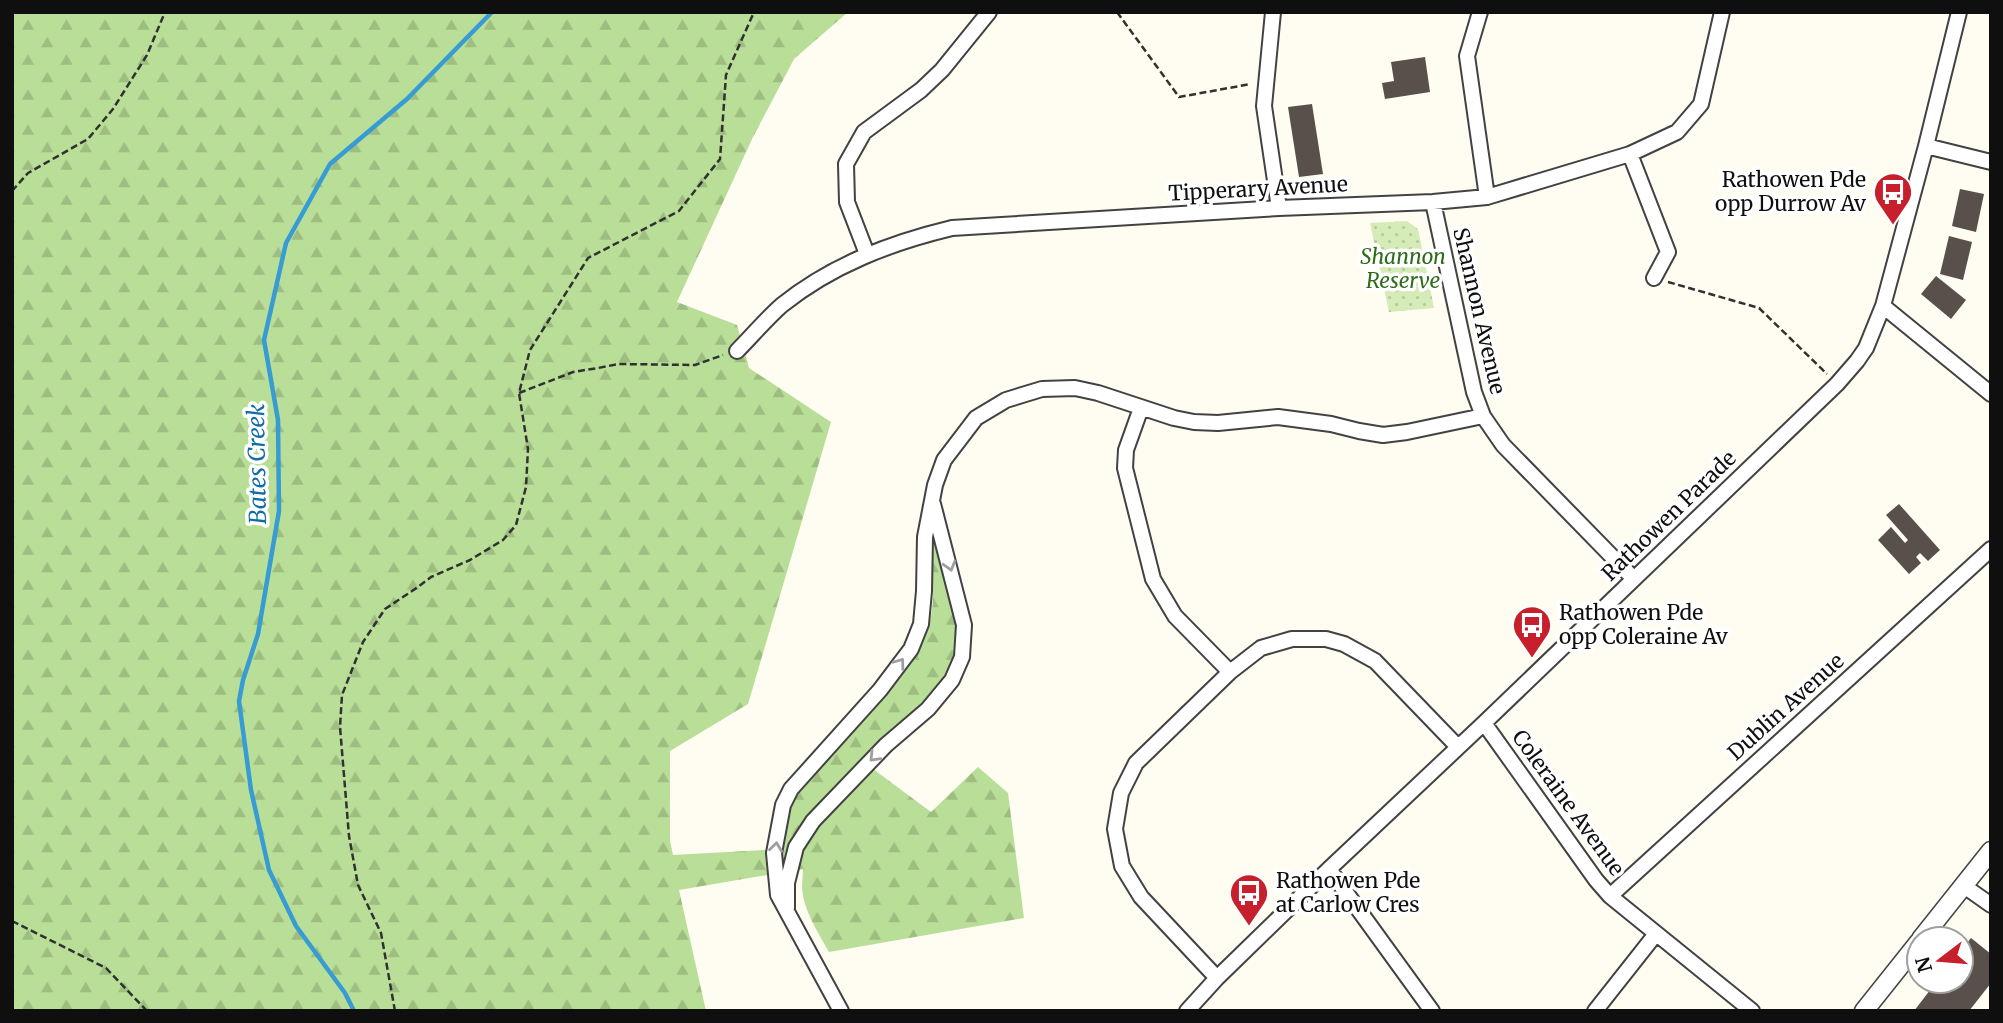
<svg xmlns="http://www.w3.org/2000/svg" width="2003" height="1023" viewBox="0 0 2003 1023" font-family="Merriweather,serif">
	<defs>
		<pattern id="forest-firs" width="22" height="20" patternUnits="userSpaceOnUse" patternTransform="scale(1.75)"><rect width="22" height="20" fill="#b9de97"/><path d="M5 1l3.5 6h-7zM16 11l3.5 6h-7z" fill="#9ebd81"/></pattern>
		<pattern id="park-dots" width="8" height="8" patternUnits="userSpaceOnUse" patternTransform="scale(1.75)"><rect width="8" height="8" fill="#d5ecb8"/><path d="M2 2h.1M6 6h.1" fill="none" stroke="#b6c99d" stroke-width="1.8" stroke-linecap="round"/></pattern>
	</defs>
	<rect width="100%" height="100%" fill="#fffcf1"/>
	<!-- forest -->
	<path fill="url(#forest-firs)" d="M12,12H848L794,59L753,137L677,302L737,325L749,368L831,422L748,704L670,751V841L673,855L780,849L789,808L798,793C837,744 911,684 929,624C937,599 930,570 932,544L936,543C944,561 948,580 952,599C956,616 960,635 957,652C949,688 887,733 861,760L931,812L978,767L1008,793L1024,918L829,952C818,932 803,910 802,887C802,881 803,875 803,869L679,890L706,1011H12Z"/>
	<!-- park -->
	<path fill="url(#park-dots)" d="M1407,221L1418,229L1434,308L1389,312L1370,223Z"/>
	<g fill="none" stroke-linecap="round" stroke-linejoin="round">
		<!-- stream -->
		<path stroke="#379bd4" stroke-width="4.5" d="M354,1011L345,993L296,926L269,870L251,790L239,701L243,680L258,634L279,511L278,420L264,340L286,243L330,164L407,99L492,12"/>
	</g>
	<!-- building -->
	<path fill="#59504b" d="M1425,57L1430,92L1385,99L1382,83L1394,81L1391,62Z
		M1312,104L1323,174L1299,177L1288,107Z
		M1960,189L1984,194L1976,232L1952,226Z
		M1949,236L1972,242L1963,280L1940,274Z
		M1936,276L1966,300L1951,319L1921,294Z
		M1899,504L1940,550L1928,561L1920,553L1916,557L1921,563L1909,574L1878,540L1891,527L1905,543L1908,540L1886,515Z
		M1971,938L1991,954V983L1969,1011H1914L1937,981H1961V951Z"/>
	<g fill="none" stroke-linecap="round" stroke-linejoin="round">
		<!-- minor casing -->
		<g stroke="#424242" stroke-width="18">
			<path id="minor" d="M1273,12L1264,106L1279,208
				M1480,12L1467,56L1487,197
				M1926,146L1991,162
				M1630,154L1668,252L1654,278
				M1433,202L1474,392L1483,416L1503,445L1634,579
				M867,254L847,202L846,164L864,132L921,90L942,70L989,12
				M1883,306L1991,394
				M737,351C752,336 766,319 782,305C832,265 890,243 952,228L1279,208L1433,202L1487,197L1630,154L1677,132L1701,104L1722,12
				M1141,408L1126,450L1125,468L1153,579L1175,616L1230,672
				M1484,723L1596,880L1610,896L1752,1011
				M1329,869L1432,1011
				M1964,886L1991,905
				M1610,896L1991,549
				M787,908V883L796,847L813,821L886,745L928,709L952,680L962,657L964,625L933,504
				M1217,978L1141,897L1122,866L1115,829L1121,793L1136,763L1230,672L1261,648L1292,639H1326L1344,644L1375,661L1458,747
				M841,1011L778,895L774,853L783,805L791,789L880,690L911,649L921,624L924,591L925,537L935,485L944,460L976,418L1006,400L1042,389L1075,388L1098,393L1174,418L1194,422L1218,423L1278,417L1331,424L1359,431L1383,435L1407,432L1483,416
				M1187,1011L1217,978L1329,869L1484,723L1837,384L1857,361L1866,348L1883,306L1926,146L1959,12
				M1595,1011L1655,935"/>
		</g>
		<!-- tertiary casing -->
		<g stroke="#424242" stroke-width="21">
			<path id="tertiary" d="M1921,939L1991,851
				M1864,1011L1919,942"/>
		</g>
		<!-- path -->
		<path stroke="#313131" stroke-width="2.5" stroke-dasharray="7 3.5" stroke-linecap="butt" d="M1117,12L1179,97L1251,84
			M12,191L28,173L88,139L113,109L147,55L165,12
			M1668,282L1759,308L1827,374
			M519,393L573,372L598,368L619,364L695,365L723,355
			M12,921L106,968L147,1011
			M395,1011L381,933L358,885L349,836L340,727L342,695L363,642L385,609L418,587L431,577L470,560L503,540L516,525L526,487L528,449L519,393L530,350L588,258L679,211L720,159L726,75L754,12"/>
		<!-- minor -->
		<use href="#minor" stroke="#fff" stroke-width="14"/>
		<!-- tertiary -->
		<use href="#tertiary" stroke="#fff" stroke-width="18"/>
	</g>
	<!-- one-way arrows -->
	<defs><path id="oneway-chevron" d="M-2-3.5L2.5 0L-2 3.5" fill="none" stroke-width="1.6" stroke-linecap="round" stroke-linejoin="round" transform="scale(1.75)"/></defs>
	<g stroke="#9f9f9f">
		<use href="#oneway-chevron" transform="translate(950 566) rotate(74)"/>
		<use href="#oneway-chevron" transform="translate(900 663) rotate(-54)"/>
		<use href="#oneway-chevron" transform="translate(874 757) rotate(134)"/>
		<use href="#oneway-chevron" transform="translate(776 847) rotate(-83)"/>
	</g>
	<!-- icons -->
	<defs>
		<g id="bus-pin" transform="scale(2.0125)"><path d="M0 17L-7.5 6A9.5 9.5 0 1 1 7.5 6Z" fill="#c7202d" stroke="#fff"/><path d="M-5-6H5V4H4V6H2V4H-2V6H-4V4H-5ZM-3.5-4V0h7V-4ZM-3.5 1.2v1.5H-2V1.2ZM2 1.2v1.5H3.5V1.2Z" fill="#fff"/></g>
	</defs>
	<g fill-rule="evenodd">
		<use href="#bus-pin" x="1893" y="192"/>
		<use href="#bus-pin" x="1532" y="625"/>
		<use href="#bus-pin" x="1249" y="893"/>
	</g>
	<g text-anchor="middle" stroke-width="7" stroke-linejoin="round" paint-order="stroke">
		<!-- poi labels -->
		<g font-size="21" fill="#0f0f0f" stroke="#fff" text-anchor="start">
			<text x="1866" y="187" text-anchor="end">Rathowen Pde<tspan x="1866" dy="24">opp Durrow Av</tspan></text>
			<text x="1559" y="620">Rathowen Pde<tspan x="1559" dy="24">opp Coleraine Av</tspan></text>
			<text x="1276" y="888">Rathowen Pde<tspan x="1276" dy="24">at Carlow Cres</tspan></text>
		</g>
		<!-- street labels -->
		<g font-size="21" fill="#0f0f0f" stroke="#fff">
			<text transform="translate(1258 189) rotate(-3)" y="7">Tipperary Avenue</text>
			<text transform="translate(1479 311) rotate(77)" y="7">Shannon Avenue</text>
			<text transform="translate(1669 516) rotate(-44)" y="7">Rathowen Parade</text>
			<text transform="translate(1786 707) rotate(-42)" y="7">Dublin Avenue</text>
			<text transform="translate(1568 803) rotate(54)" y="7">Coleraine Avenue</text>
		</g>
		<!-- park labels -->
		<g font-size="21" font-style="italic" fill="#2f6b1b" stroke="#fff">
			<text x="1403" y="264">Shannon<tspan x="1403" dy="24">Reserve</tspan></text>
		</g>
		<!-- water labels -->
		<g font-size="23" font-style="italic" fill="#116ca8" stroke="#fff">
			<text transform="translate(257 464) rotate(-91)" y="8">Bates Creek</text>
		</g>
	</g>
	<!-- border -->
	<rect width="2003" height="1023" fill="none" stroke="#0f0f0f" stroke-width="28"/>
	<!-- north arrow -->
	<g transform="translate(1940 960) rotate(254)"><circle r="33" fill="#ffffff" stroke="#9f9f9f" stroke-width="2"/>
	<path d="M0-5L12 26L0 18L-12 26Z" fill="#c7202d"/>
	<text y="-10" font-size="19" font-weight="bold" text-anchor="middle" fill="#0f0f0f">N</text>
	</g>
</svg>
